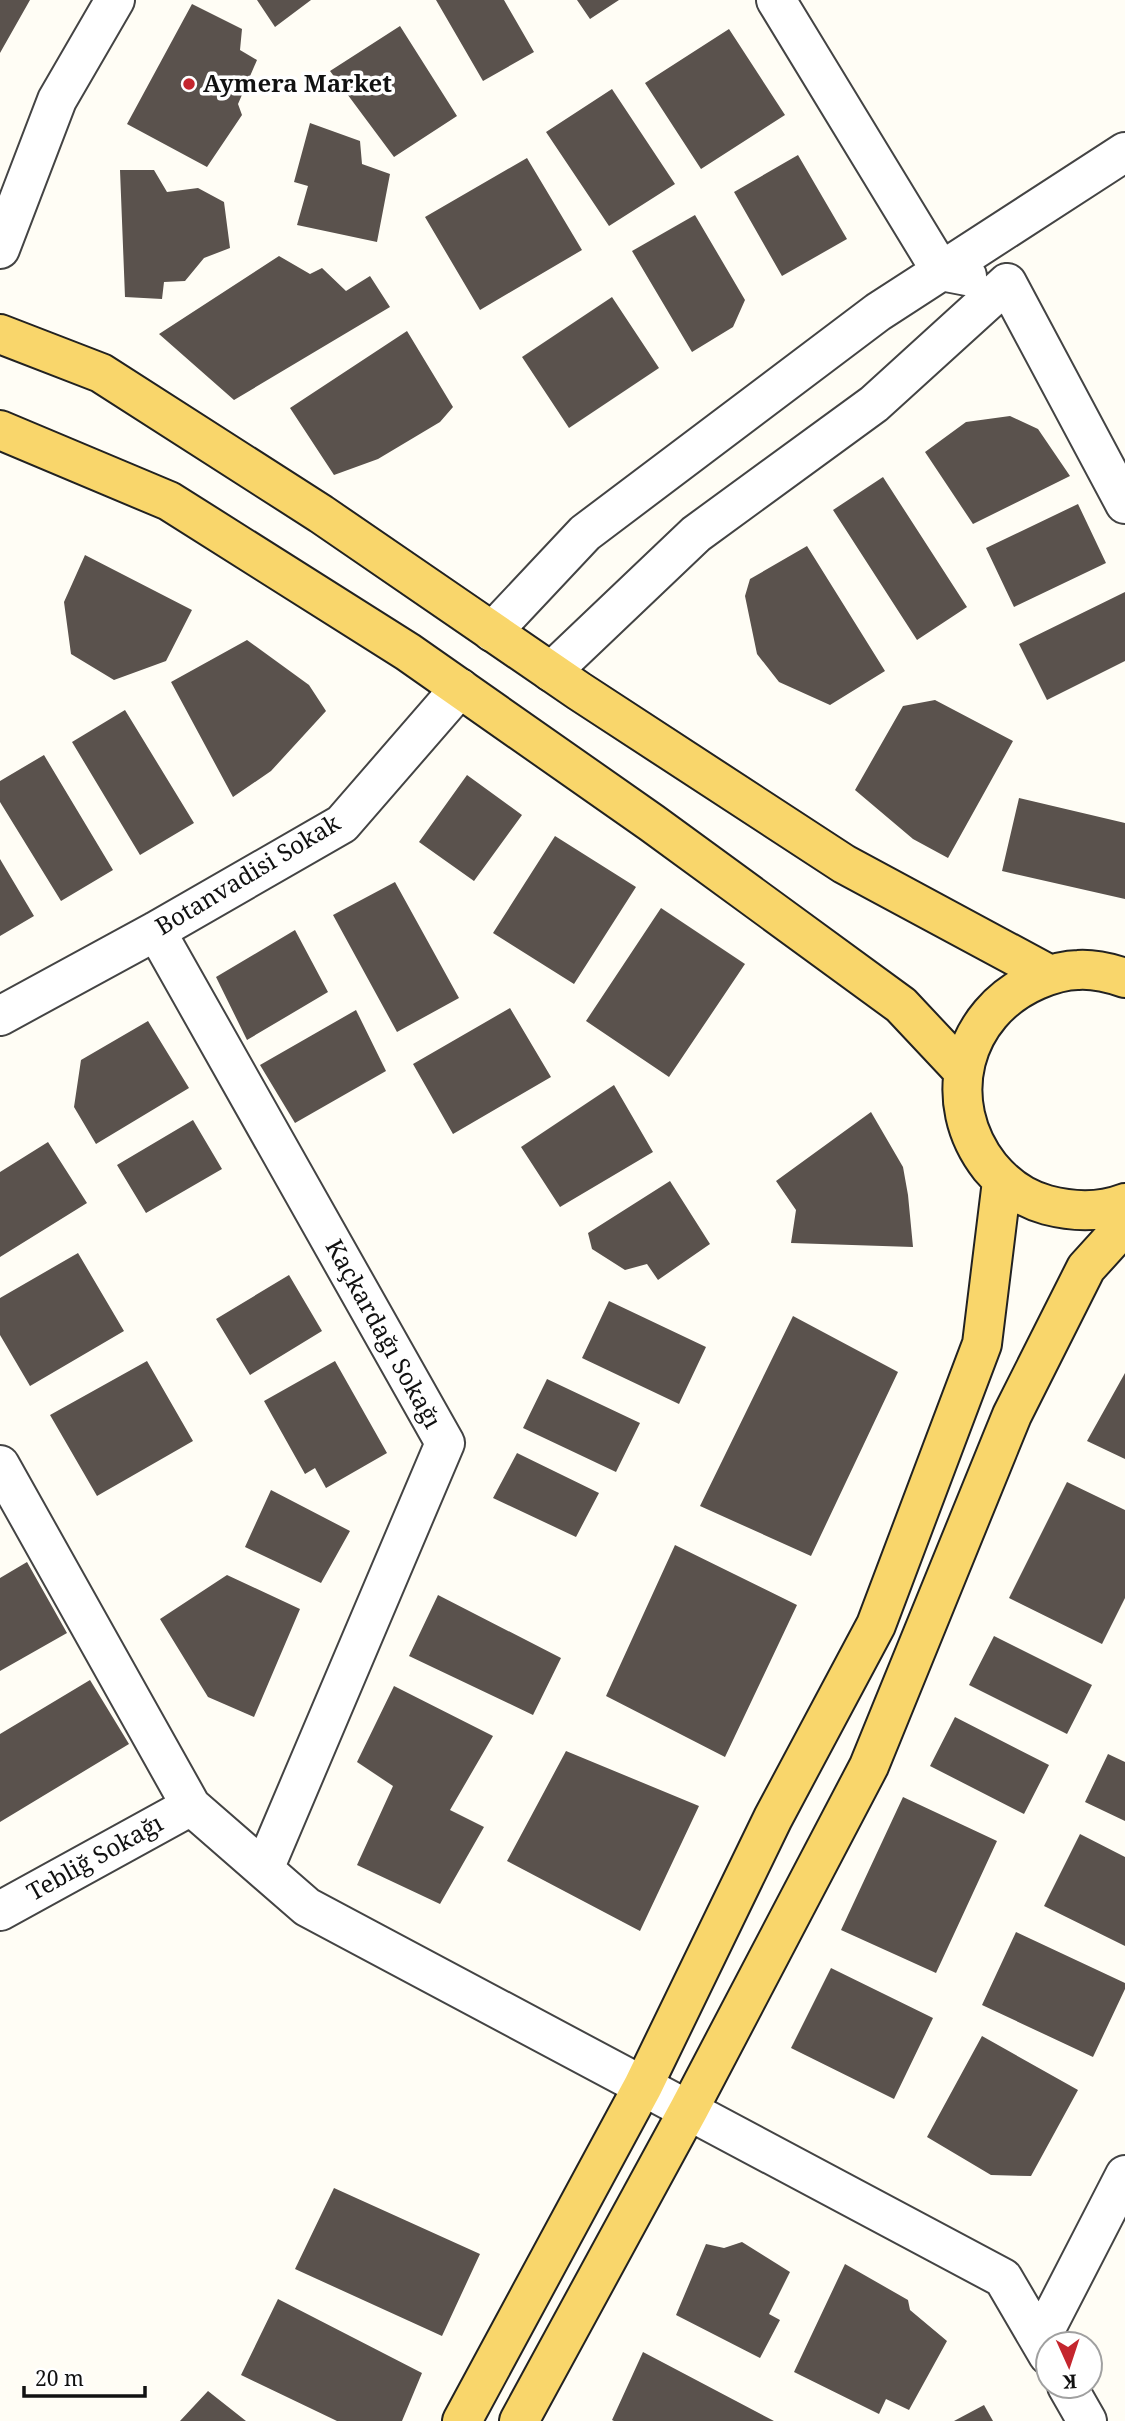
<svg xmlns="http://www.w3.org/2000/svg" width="1125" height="2421" viewBox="0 0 1125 2421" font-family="'Noto Serif',serif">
	<rect width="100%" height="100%" fill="#fffdf5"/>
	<!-- building -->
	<path fill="#5a524d" d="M0,0H30L0,53Z
		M257,0H311L275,27Z
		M436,0H504L534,52L483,81Z
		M577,0H619L590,19Z
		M192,4L242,29L240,50L257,60L238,104L242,115L207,167L127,124Z
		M400,26L457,116L394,157L330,71Z
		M729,29L785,115L701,169L645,83Z
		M612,89L675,184L609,226L546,132Z
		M310,123L360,141L362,164L390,174L377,242L297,225L308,186L294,182Z
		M798,155L847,239L782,276L734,192Z
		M527,158L582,250L480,310L425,217Z
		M120,170H154L167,192L198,188L224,202L230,248L204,258L185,281L164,282L162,299L125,297Z
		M695,215L745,300L733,327L692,352L632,251Z
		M279,256L310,274L322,268L346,291L370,276L390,307L234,400L159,334Z
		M612,297L659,368L569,428L522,357Z
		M407,331L453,407L440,422L378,459L334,475L290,408Z
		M1010,416L1038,429L1070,476L973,524L925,452L966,422Z
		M883,477L967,607L917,640L833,510Z
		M1078,504L1106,563L1014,607L986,548Z
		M807,546L885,671L830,705L779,682L757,654L745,596L750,579Z
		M85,555L192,610L166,661L114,680L71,654L64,602Z
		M1125,592V661L1047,700L1019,644Z
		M247,640L309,685L326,711L271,771L233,797L171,682Z
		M935,700L1013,741L948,858L913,839L855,790L903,706Z
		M125,710L194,823L140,855L72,742Z
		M44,755L113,870L61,901L0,802V781Z
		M467,775L522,815L474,881L419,842Z
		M1019,798L1125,823V899L1002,871Z
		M555,836L636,887L574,984L493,933Z
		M0,859L34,916L0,936Z
		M395,882L459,998L397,1032L333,915Z
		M661,908L745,964L669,1077L586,1021Z
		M295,930L328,992L247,1040L216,977Z
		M510,1008L551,1077L453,1134L413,1064Z
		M356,1010L386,1071L295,1123L260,1065Z
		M148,1021L189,1088L96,1144L74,1107L81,1060Z
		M614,1085L653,1152L560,1207L521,1147Z
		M871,1112L903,1167L908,1195L913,1247L791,1243L796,1210L776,1181Z
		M193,1120L222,1169L146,1213L117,1165Z
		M48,1142L87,1203L0,1257V1172Z
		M670,1181L710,1244L658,1280L647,1264L625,1270L592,1249L588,1233Z
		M78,1253L124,1331L30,1386L0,1335V1298Z
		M289,1275L322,1331L250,1375L216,1319Z
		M609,1301L706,1347L679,1404L582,1358Z
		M793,1316L898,1372L811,1556L700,1506Z
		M147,1361L193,1441L97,1496L50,1415Z
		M335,1361L387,1453L326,1488L315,1468L305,1474L264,1401Z
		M1125,1373V1459L1087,1441Z
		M547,1379L640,1423L616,1472L523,1428Z
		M517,1453L599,1493L576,1537L493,1498Z
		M1067,1482L1125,1510V1598L1102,1644L1009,1598Z
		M271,1490L350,1531L321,1583L245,1547Z
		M675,1545L797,1605L725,1757L606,1696Z
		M27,1562L67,1633L0,1671V1578Z
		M227,1575L300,1609L254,1717L208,1697L160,1619Z
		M438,1595L561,1658L533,1715L409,1656Z
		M994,1636L1092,1685L1067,1734L969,1685Z
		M90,1680L129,1744L0,1822V1734Z
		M394,1686L493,1736L450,1810L484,1827L440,1904L357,1865L393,1786L357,1762Z
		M955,1717L1049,1765L1024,1814L930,1766Z
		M566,1751L699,1806L640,1931L507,1861Z
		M1108,1754L1125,1762V1821L1085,1802Z
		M903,1797L997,1841L936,1973L841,1930Z
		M1080,1834L1125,1857V1946L1044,1906Z
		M1016,1932L1125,1983V1989L1093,2057L982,2005Z
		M831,1968L933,2018L894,2099L791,2048Z
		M982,2036L1078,2090L1031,2176L991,2175L927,2137Z
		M334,2188L480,2254L442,2336L295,2269Z
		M742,2242L790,2272L769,2314L780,2320L760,2358L676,2315L706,2244L724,2248Z
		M845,2264L908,2300L910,2310L947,2341L909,2410L886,2399L879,2414L794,2372Z
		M278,2299L422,2373L402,2421H337L241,2375Z
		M643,2352L774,2421H614L612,2420Z
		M208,2391L246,2421H180Z
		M984,2405L993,2421H954Z"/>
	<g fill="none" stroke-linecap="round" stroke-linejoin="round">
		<!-- minor casing -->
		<g stroke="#444" stroke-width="42">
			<path id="minor" d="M776,0L941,271L967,276
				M0,249L57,100L115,0
				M1007,283L1125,504
				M492,632L585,533L878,312L1125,152
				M551,672L696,534L874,404L1007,283
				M156,931L445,1443L264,1869
				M0,1016L156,931L342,824L460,688
				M0,1465L191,1806L307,1907L1003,2278L1048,2355
				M0,1911L191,1806
				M1040,2340L1125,2175
				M1067,2386L1087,2421"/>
		</g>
		<!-- major casing -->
		<g stroke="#222" stroke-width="42">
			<path id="major" d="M0,334L101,373L321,514L579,691L844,864L1050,975
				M0,430L169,501L408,652L652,823L901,1005L963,1071
				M1125,978C1110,973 1094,969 1078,970C1064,970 1049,975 1037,980C961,1013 939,1102 990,1167C1005,1185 1024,1199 1047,1205C1074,1212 1099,1213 1125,1203
				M462,2421L643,2086L773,1818L876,1625L982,1344L1002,1181
				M519,2421L689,2109L869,1766L1012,1415L1086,1268L1125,1225"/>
		</g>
		<!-- minor -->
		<use href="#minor" stroke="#fff" stroke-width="38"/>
		<!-- major -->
		<use href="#major" stroke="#f9d66b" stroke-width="38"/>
	</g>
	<!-- markers -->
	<circle fill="#c4262e" stroke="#fff" stroke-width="2.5" cx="189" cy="84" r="7"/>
	<g text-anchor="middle" stroke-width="7" stroke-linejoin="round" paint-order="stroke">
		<!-- poi labels -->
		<g font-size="24" font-weight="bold" fill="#111" stroke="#fff" text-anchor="start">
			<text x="203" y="92">Aymera Market</text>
		</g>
		<!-- street labels -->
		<g font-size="24" fill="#111" stroke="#fff">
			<text transform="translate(248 875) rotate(-31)" y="8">Botanvadisi Sokak</text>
			<text transform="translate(383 1334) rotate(61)" y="8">Kaçkardağı Sokağı</text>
			<text transform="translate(95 1858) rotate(-29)" y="8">Tebliğ Sokağı</text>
		</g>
	</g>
	<!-- north arrow -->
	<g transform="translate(1069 2365) rotate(177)"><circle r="33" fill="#ffffff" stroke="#a0a0a0" stroke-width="2"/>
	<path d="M0-5L12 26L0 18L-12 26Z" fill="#c4262e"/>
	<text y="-10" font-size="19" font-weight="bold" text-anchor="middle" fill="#111111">K</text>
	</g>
	<!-- scale -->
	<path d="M24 2386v10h121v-10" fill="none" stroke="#111111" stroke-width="3.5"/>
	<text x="35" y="2386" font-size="21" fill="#111111" stroke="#ffffff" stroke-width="5" paint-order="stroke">20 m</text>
</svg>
